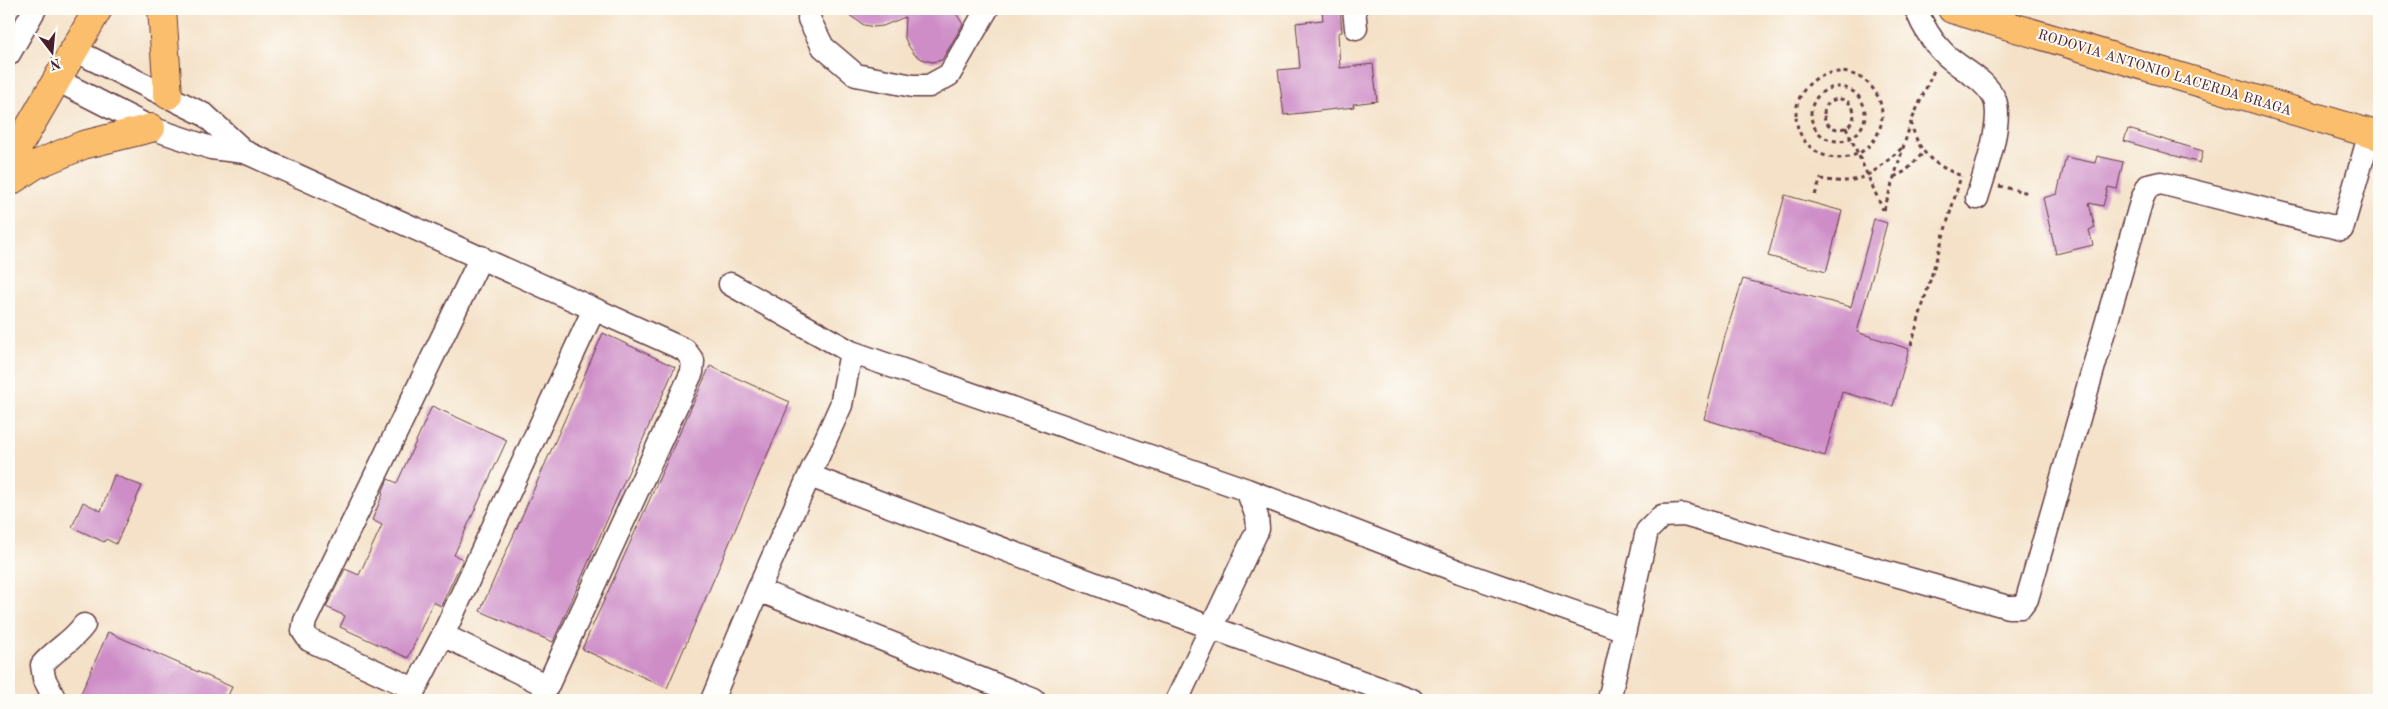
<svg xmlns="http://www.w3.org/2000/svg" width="2388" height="709" viewBox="0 0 2388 709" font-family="'Old Standard TT',serif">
	<rect width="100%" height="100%" fill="#fdfcf7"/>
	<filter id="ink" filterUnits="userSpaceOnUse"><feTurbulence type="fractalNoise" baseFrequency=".02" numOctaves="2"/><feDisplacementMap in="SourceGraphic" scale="10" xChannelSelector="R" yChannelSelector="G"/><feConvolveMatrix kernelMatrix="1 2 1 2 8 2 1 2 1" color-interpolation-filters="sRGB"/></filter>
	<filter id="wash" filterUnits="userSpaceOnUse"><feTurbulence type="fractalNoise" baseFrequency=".0096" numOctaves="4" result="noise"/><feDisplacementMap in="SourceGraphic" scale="20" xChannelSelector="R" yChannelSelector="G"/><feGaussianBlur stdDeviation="1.12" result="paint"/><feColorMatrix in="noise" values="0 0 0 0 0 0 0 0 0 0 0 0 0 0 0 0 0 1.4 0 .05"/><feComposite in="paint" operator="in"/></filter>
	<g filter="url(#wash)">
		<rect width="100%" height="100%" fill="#f4e1c7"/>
		<g id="blocks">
			<!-- building -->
			<path fill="#ce8dc7" d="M840,9H953L963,24L942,60L932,62L922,59L914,54L908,45L904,36L905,17L883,26L874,27L864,25Z
				M1340,9L1342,32L1338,33L1340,68L1373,64L1377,101L1353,104L1354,107L1284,115L1278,70L1300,68L1296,23L1323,20L1322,10Z
				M2128,129L2203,151L2200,163L2124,141Z
				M2097,156L2123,162L2117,189L2108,187L2103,206L2089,203L2095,228L2089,230L2093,245L2056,254L2043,198L2057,194L2066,157L2095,163Z
				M1785,195L1842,211L1826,272L1768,256Z
				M1874,219L1887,223L1857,332L1909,349L1893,406L1842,392L1825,456L1704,419L1725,336L1743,279L1851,307Z
				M603,333L675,367L553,642L480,611Z
				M710,366L790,402L667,688L582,649Z
				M432,406L507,440L454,555L463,559L441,606L433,602L408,658L340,627L345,616L326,607L345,569L359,575L382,525L372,520L383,494L382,493L388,479L397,483Z
				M114,475L142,486L116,544L106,539L104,542L72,527L83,502L101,511Z
				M108,632L232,687L226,700H78Z"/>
		</g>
	</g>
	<g filter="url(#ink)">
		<use href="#blocks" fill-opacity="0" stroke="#643c42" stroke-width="1"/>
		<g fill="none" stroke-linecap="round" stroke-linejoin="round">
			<!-- minor casing -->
			<g stroke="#643c42" stroke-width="25">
				<path id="minor" d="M810,9L809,19L823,47L856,75L913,86H929L949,75L987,9
					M1354,9L1356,28
					M1916,9C1922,24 1930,39 1942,51C1958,69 1985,77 1995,100C2003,123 1984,175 1977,198
					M74,50L205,115L245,152
					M9,54L35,9
					M57,80L151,128L211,148L245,152L685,350L693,361L692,372L541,700
					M730,284L851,352L1247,490L1460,572L1625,630
					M810,476L1212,628L1412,700
					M758,590L1034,700
					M443,635L547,686
					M414,689L309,640L303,631L305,621L481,257
					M55,700L44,678L42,665C55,649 71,643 84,625
					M409,700L443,635L594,309
					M712,700L758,590L841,405L851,352
					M1177,700L1258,529L1257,517L1247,490
					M1609,700L1647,531L1662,516L1684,515L2008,607H2021L2027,599L2142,199L2148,186L2161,183L2342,229L2370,133"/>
			</g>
			<!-- major casing -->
			<g stroke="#643c42" stroke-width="30">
				<path id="major" d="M1952,9L2379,136"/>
			</g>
			<!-- highway casing -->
			<g stroke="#643c42" stroke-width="30">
				<path id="highway" d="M162,9L168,95
					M9,162L98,9
					M9,182L35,165L83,145L151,128"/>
			</g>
			<!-- path -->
			<path stroke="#643c42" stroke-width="3" stroke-dasharray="4 4" stroke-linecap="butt" d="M1796 115a43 43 0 1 1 86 0a43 43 0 1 1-86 0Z
				M1811 114a27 27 0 1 1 54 0a27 27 0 1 1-54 0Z
				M1824 114a15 15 0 1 1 30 0a15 15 0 1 1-30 0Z
				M1911,122C1918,153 1933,165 1962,176
				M1846,127L1883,210
				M1894,177L1906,171L1924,152
				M1999,186L2029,193
				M1815,195L1821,179C1862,187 1874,172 1903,147
				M1884,210L1911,122L1935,68
				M1911,345L1961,176"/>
			<!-- minor -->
			<use href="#minor" stroke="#fff" stroke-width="22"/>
			<!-- major -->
			<use href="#major" stroke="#fabe6d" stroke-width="28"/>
			<!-- highway -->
			<use href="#highway" stroke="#fabe6d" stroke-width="28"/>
		</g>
	</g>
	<g text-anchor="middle" stroke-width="4" stroke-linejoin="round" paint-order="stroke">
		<!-- street labels -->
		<g font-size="14" fill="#4a1f2b" stroke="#fdfcf7">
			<text transform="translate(2165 72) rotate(17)" y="5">RODOVIA ANTONIO LACERDA BRAGA</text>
		</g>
	</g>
	<!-- margin -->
	<rect width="2388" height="709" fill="none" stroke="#fdfcf7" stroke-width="30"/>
	<!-- north arrow -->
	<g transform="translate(52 52) rotate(164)" stroke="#fdfcf7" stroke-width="4" paint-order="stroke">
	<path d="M0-4L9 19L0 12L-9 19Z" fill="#4a1f2b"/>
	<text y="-8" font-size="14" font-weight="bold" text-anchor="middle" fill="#4a1f2b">N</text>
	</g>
</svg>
